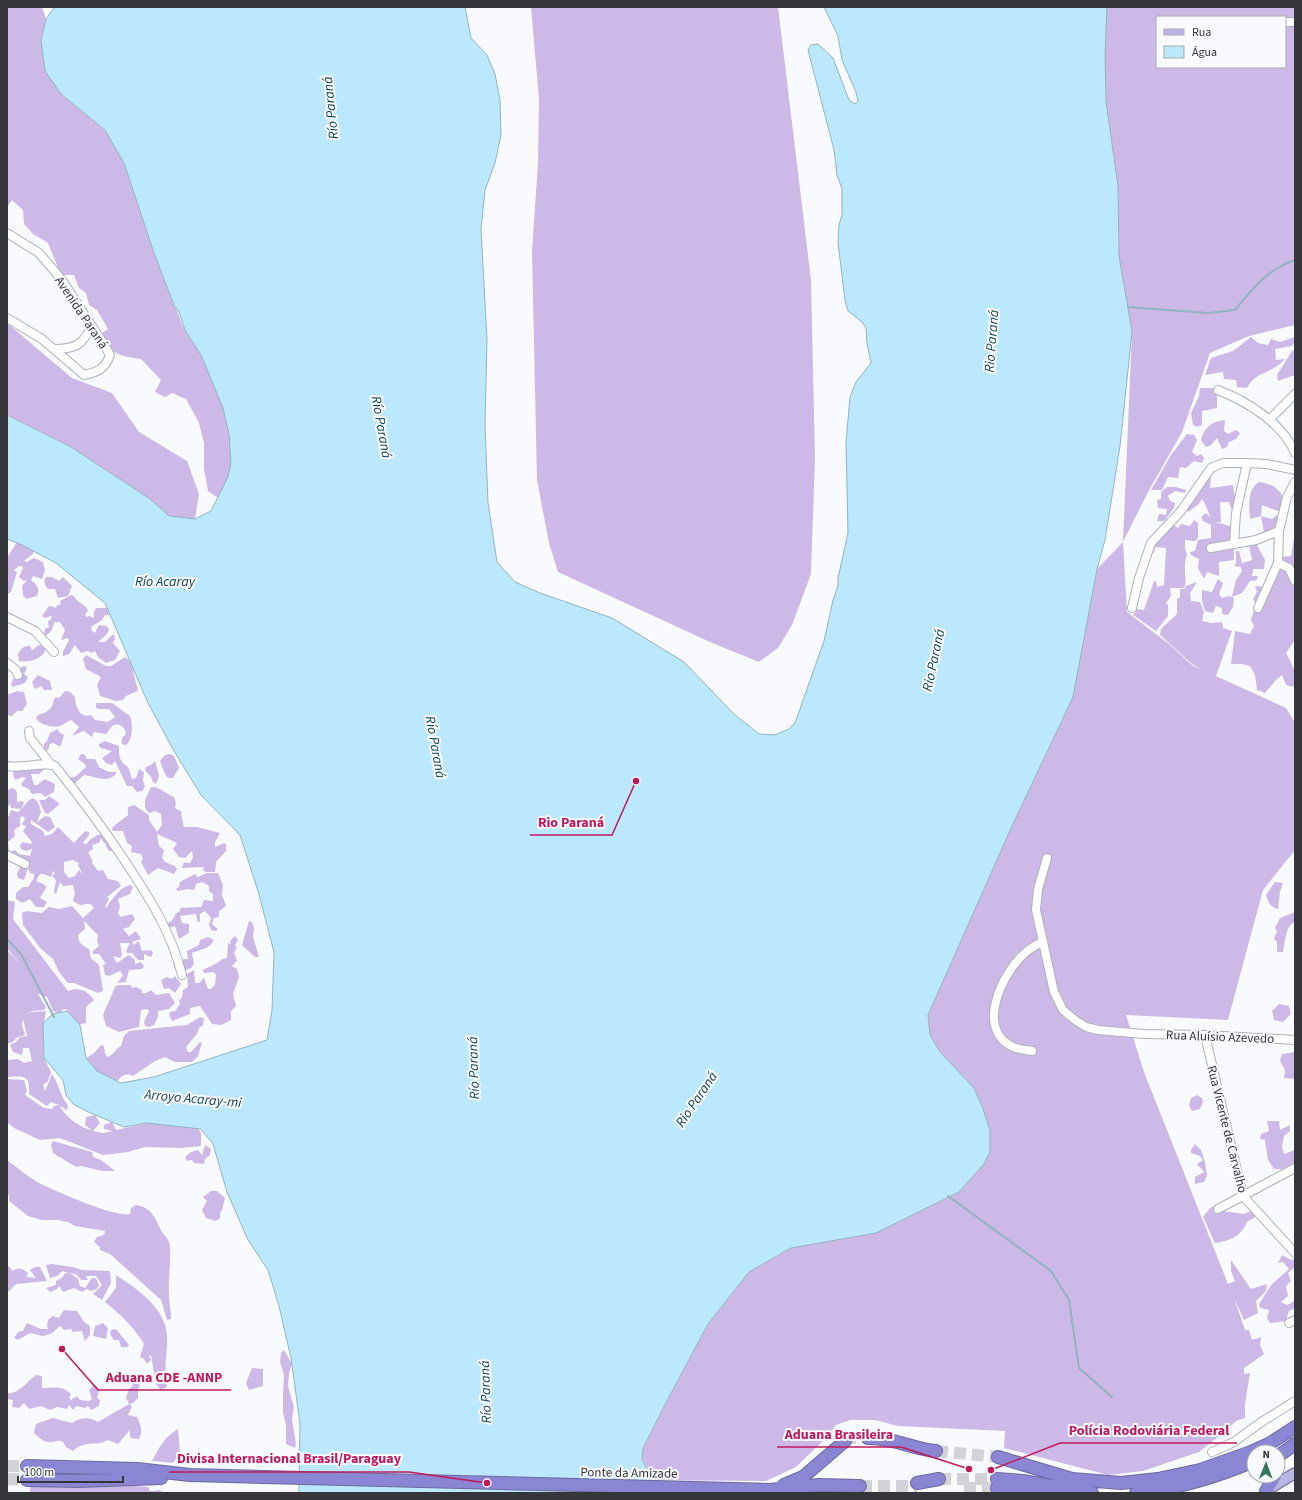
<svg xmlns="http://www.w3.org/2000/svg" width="1302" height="1500" viewBox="0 0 1302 1500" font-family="'Source Sans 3',sans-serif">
	<rect width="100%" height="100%" fill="#f9fafe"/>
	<!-- forest -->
	<path fill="#cdb9e8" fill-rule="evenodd" d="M7,7H42L46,19L41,40L61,94L105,130L124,163L154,253L174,305C179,313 180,322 185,330C189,339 197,346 202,356C218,388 238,439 229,476C227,484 222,491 218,498L208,491L204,469V443L199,423L186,399L172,393L165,397L155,392L161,380L141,359C119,356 112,354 98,336L108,329L97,310L89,305L86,293L79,288L74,275H61L48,243L33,234L24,224L23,210L12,200L7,207Z
		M531,7H778L811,280L815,458L811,574L792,625L778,648L759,662L710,642L558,572L549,543L537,480L532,251L538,163L539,99Z
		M1107,7H1295V325L1249,336L1210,353L1182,432L1148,492L1123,542L1127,612L1169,644L1192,665L1204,671L1192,664L1160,635L1161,629L1177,614V599L1180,597V589H1184L1186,586L1197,582L1190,593L1191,601L1200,602L1204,612L1202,621L1212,623L1222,622L1223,628L1232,631L1216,676L1286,708L1295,723V850L1263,890L1228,1020L1126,1015L1144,1072L1228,1284L1235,1281L1231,1271V1260L1251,1289L1267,1284L1266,1291L1256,1301L1258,1313L1244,1320L1234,1298L1245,1330H1249L1252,1340L1261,1337L1260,1345L1264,1354L1244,1368V1374L1250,1373L1245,1404V1418L1236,1421L1229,1428L1199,1452L1143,1471L1108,1475L1004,1448L1005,1431L898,1426L875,1420H850L836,1425L825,1439L796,1467L766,1481L654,1480L642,1459L643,1448L669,1397L708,1324L749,1272L791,1248L876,1233L990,1130L974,1088L940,1052L930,1035L928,1015L1012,826L1073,697L1097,569L1123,542L1132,332L1119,256L1118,186L1106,101L1105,55ZM1157,17H1285V67H1157Z
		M7,323L72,378L112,393L139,432L187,461L199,494L195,519L169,516L150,499L71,447L7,415Z
		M1251,337L1258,343L1268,345L1271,339L1280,342L1295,337V342L1292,346L1275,349L1276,360L1285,359C1274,373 1255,371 1247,388L1237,387L1236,380L1224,379L1223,372L1205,375L1211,358L1233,351Z
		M1295,350V375L1278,381L1277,375L1292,351Z
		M1200,388H1217V408L1202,411V425L1197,427L1193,425L1191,413L1199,396Z
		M1225,420L1224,431L1228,434L1236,430L1240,433L1236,439L1229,442L1227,447L1222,449L1217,438L1211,445L1206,447L1201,440C1203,428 1213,421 1225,420Z
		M1187,434L1194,435L1197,440L1192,452L1197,456L1201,454L1204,458L1202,463L1194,461L1186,468L1180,467L1178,478L1168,477L1162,490H1151L1171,455Z
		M1209,475L1211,478L1210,488L1233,485L1236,505L1231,509L1229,502H1220L1221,522H1215L1234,527V560L1219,562V576L1207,572L1204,579L1198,568L1199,559L1191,555L1190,552L1195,551L1198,540L1211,538V525L1203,521L1201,517L1206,513L1211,518C1207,511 1207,505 1202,499L1199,504L1188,512L1186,506Z
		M1259,482C1273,484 1283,490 1284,504L1278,511L1262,505L1261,516L1272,519L1277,515L1280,518L1277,529L1260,535L1264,532L1261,516L1250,519C1249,506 1247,489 1259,482Z
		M1167,487H1176L1186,490L1185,493L1175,491L1168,496L1170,501L1175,503L1174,508L1164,521H1157L1159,514L1166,515L1167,509L1158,508L1157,500L1161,499V492Z
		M1168,520L1178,528L1181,524L1190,526L1194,520L1198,523V538L1195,541L1185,540V548L1187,555C1182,567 1188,580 1184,588H1170L1171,596L1166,603L1168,605V616L1156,631L1133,615L1137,609L1144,610L1154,581H1156L1157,587L1164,585L1166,548L1155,547L1154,553L1147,551Z
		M1295,533V640L1286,653C1291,663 1300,676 1293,687L1286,685L1282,675L1276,680L1265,693L1257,690L1255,675L1250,666L1242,664H1231L1235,631L1250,634L1254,626L1251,620L1256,604L1253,599L1257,592L1255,586L1267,587L1280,557L1291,556Z
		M17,542L33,550V554L24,561L27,562L34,558L43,562L45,570L42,579L33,576L31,580C37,585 40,588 37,596L26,599L23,595L22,586L27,580L24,581L19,577L23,568L22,566H19L14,570L17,572L11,592L8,594L7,597V558Z
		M1256,543L1265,560L1264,569H1253L1252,576H1258L1257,580L1250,581L1242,593L1232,597L1236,580L1242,571L1241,567L1234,566L1236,563V551H1239L1242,563L1252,560L1249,545Z
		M47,577H52L59,581L63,577L72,586L68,596L58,598L55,589H48C45,586 44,582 45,578Z
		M1218,579L1223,583L1219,594L1222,598L1229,596L1234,598L1233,607L1228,615L1222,614V608L1216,606L1213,613L1205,611L1202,601V590L1212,592Z
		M71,595L74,596C76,602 85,604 88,610L85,615L87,617L89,616L94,618V612L96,608H108L109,615H105L102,620L92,626L91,630L95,633L99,625L107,626L109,630L107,634L98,642H105L112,635H114L115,639L113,643L120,651L115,660L106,663L98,657L95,651L92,653L87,651L81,653L75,645L69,654L63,656V652L69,640L68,638L61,640L65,630L60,622H54C53,628 51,633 45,636L44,635L45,629L49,627L48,622L52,618L51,616L45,618L42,616L49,606L57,608L56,606L61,604L60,601Z
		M39,645L44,646L46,649C43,659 29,663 19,661L18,654L22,648L27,646H30L32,650Z
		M86,655L106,666H111L125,657L131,662L138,691L126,696L123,700L116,701L100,696L97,685L101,677L86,669L83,659Z
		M25,666L27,668L24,674L28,677C26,685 20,684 13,687L11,685L13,679L16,678L21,667Z
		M38,675L50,681L52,690H44L41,686L35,689L32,682Z
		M17,691L24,692L27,704L22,711H17L12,716L7,715V695Z
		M65,691L70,692L75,697C75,706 80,719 91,715L95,720L108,722L115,717L109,709H99L96,708V703H112L130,716C133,723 133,740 126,745L122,744V738L126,734C125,727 119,722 112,726L106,734L94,732L92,737L84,731L72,736L79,727L71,720C67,721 64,725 60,726C52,728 40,725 36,718L38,715C48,712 52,710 54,699L57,697L59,698Z
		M58,729L59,732L64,735L61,746H59L53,743L50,744L48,750H44V744L47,741L50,733Z
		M105,741L119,746C119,757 119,761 128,767L132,779L136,778L139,769L144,772L143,781L145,787L142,791L137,792L132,786H127L115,761L112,765L106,763L102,758L112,751L101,748L99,746V744Z
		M81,754H84L87,759H95L99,767L109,772H116V774C106,784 95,776 84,775L73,785L67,778L75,777L86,767L85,764L78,759Z
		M170,754L174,756L179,768L173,778H168C164,774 162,766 160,761L165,755Z
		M155,761L159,776L156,784L153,782L151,777L145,770L146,767L151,765Z
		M46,768L39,774H31L34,785H37L45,779L55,784L54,792L45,797L41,793L32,794L29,789L22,786L21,784L26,778L23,777L15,780L13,773L14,770Z
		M151,787C161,787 166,794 174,797L176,803L175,808L182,812L181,814L184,827H197L220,833L215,842V847L224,843L226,844V851L216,862L215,872H206L203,871L204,867L182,868L184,862L186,863H190L193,857L192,851L185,858L179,857L173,849L177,843L157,834L159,846L164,850L162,858L165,862L175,866L177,869L174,874L158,868L148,875L141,862L143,859L141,854L131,852L132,846L127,843L123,831H113L112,828L114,826L128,815V807L134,805L149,815V820L157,832L162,825L161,814L156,811L149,813L145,808V800Z
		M11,788L15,789L17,793V802L22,801L24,803L21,809L11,808L10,804L7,808V791Z
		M49,796L60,804L48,814L45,813L39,800H45Z
		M33,798L38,802L41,812L37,822L45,816L50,817L55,827L48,832L31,820V824L43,831L45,836L52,834L58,827L74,843L85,831L89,832V835L83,843L86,844C91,839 96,834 104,834L113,848L112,851H109L106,846V843H104L101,838L99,843L92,845L93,849L88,852L92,859V863L98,871L103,870L108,879L118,881L121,886L107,897L109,899L105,907L106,908C112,899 120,887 130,885L133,887L130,894L118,899L120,906L118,914L121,917L132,914L135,919L129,927L123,929L129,936L136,931L141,939L132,942L134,945L137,942H139L142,951L151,950L153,953L151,957L144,954V960H138L132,953H127L126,951L130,943H120L122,955L120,958L113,956L117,963L129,955L135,960V964L141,962L144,966L142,969L129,970L126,982L117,983L123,976L120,971L109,976L105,975L103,965L106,964L99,954H93V951L99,946L97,941L98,935L84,921L85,929L78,935C78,943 82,945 89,949L91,958L99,965L103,991L98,993L74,983H68L59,972L53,959L41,949L23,925L22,913L26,911L42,913L49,907L59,909L72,906L83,918L94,908C89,901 86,905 80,905L73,901L75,893L73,885L63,886L60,882L56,894L54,892L56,880L52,876L55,873L53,871L51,877L44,874H40L36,881L45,885L46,888L40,898L47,902L44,907H36L30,899L22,903L16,899V893L23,887H28L34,878V874L30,873L28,868L24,880L18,878L17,874L21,865L10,855L12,851L15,850L19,854L30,856L32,849L26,851L21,849L20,845L23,842L31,844L32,842L23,831L26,827L22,824L25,819L23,816L20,818V826L14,830L15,836L8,842L10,859L7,863V820L11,810L18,812C24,808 26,801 33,798ZM73,860L79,863L78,865L83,875L79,870L75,876L69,878L64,872V862Z
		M207,873H218L223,885L222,895L226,906L219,911V917L214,918L212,924L218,929L216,931L211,930L209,924L211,918L205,911L200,914V922L197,921L196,914L180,916L182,923L189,924V933L179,939L175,926L169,928L165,924C170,923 175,919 175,914L180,911V908L201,907L204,900L213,901V894L209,891V886L202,882L196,884L194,890L188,889L178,891L176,889L179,887L180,882C181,881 194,875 195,874L198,877Z
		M1275,882L1283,883L1280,892L1278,909C1270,907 1268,902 1266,895Z
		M7,900L15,902L13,919L68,991C79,987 87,990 94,1000L86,1007V1023L78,1025L66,1009L62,1010L60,1014L53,1011L47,997L38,994L46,1007L44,1010L32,1011L22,1017L31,1012L46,1011L43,1028L44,1058L51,1072L48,1081L43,1085L45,1091L52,1074C59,1084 60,1096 68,1105L67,1110L60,1106C64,1116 82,1129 92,1130L85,1125L86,1117L95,1115L100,1123L93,1131L103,1133L113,1131L104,1129V1125L112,1122L116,1130L147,1123L197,1128L201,1132V1146L181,1148L145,1147L128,1152L103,1155L60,1138L40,1140L14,1128L7,1122V1079L24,1080L27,1091L25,1095L44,1108L52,1109L54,1106L59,1105L51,1102L47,1106L29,1094C30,1074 24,1076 7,1077V1060L18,1059L24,1063L32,1061L29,1048H23L22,1055L13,1052L10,1045L16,1042L20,1037L27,1036L23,1019L22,1025L25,1035L18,1037L11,1043H7V950L19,963L7,948Z
		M1295,912V922C1285,926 1285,943 1283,952H1277V942L1274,939L1277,931L1275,928L1280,918Z
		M249,921L252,922L254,928L253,937L259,957H255L242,945Z
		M235,936L238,940L235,945L237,948L234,952L237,961L232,966L237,969L239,977L233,994L236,1006L231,1011V1020L221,1025L212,1024L200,1006L190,1008V1014L172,1021L169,1014L170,1012L175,1011L180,1004L179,1000L182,998L183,990L188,987L187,974L194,970L195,983H199L204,978L208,989H211L215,985L216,975L214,972L204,973L203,970C207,967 211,967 215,964C220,962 220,959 227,958L228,943L231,944L230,941Z
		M208,937L214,940C209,950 200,949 192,953L194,964L191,968L177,973L173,963L174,960L188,959L187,951L199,945L200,940Z
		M175,976L181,984L175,993L169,988L164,989L161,980L167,977L172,979Z
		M118,985H131L132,988L136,987L142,990V993H146L151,990L156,995L169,993L175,1003L169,1009L158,1011V1017L154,1025L149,1027L145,1026L144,1022L149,1011L147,1009L141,1010L139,1027L119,1032L106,1026L103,1015L115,987Z
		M1279,1004L1289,1006L1291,1014L1283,1022L1274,1020L1272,1011Z
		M200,1017L204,1018L203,1025L199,1028L197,1034L186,1047L188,1052H191L200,1042L202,1043L198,1056L192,1062H175L165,1057L155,1061L133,1076C123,1072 122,1077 116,1082L81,1067L84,1059L93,1054L101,1045L104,1046L105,1053L107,1057C114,1055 115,1049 121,1046L124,1036L129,1031L187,1025Z
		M1295,1052V1079L1284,1078L1285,1070L1280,1061L1282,1054Z
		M1197,1095L1202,1098L1203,1102L1200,1109L1192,1111L1189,1106L1191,1098Z
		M1267,1121H1279L1280,1130L1290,1125V1131L1284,1136L1282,1147L1284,1154L1295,1150V1162L1283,1169H1274L1268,1160L1265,1140L1260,1139L1261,1134L1269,1131Z
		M53,1141L92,1152L93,1157L101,1160L115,1171H102L81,1166L76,1167L53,1153L51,1145Z
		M1195,1144L1201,1150L1205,1162L1207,1175L1204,1182L1195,1184V1177L1204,1172L1197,1164L1203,1160L1200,1156L1191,1153V1150Z
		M205,1145L211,1149L210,1155L205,1159L204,1164L194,1163L192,1160L187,1161L185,1157L191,1152L198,1150L202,1155Z
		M7,1160C15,1166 29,1177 37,1182C53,1190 116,1218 130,1214L131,1208L136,1205C152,1207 156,1220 162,1232C166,1238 170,1240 170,1248C171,1263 168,1279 169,1294C169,1303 171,1310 171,1319L167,1320L161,1300L110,1254L100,1250V1247L94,1242L97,1237L104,1235L105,1231L75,1226L68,1222L57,1220H42L28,1216L9,1201V1195L7,1194Z
		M211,1191H217L225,1198L222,1210L220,1213V1218L216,1221L206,1218L202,1210L207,1201L203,1197Z
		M1219,1204L1223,1211L1244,1214L1253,1210L1256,1213L1254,1218L1247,1222C1241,1237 1229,1241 1215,1243L1203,1217L1210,1208Z
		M1282,1255L1291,1260L1295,1259V1267L1288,1273L1291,1281L1286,1286L1288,1296L1281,1302L1287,1305L1295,1301V1308L1289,1311L1286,1321L1270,1323L1267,1318L1269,1310L1260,1308L1259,1304L1271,1285L1289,1269L1283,1262L1278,1263Z
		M52,1264L73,1267L82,1270L110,1271L111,1283L102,1300L93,1294L102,1285L96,1276H86L88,1280H81L76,1274L70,1273L78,1279L80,1286L85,1288L92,1278H96L99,1285L97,1289L91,1291L87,1289L82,1292L74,1288L63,1292L59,1286L57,1289L50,1292L46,1288L56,1285V1281L63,1277L64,1274L68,1273L63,1271L57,1276L50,1278L46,1265Z
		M7,1266L10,1267L12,1271C19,1267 23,1269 28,1273L26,1278L27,1277L36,1278L30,1270L35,1267H40L47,1281L16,1284L7,1293Z
		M116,1275C137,1289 165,1307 167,1335C168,1352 163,1369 167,1387L161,1390L156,1384L151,1355L149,1356L151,1360L147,1364L144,1359L140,1357L144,1344C134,1327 120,1314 105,1302L116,1288Z
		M64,1310L77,1311L84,1322L90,1326V1335L85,1341L82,1331L73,1332L71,1329L64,1330L60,1326L52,1333L43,1336L30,1333L18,1340L14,1338L18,1332L23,1331L27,1323L41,1329H48L47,1326L48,1320L53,1316L59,1318Z
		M103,1323L108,1328L106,1339L93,1336L95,1326Z
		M116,1329L129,1345L127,1347H121L119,1340H114L110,1334L111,1330Z
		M284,1350L292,1364L289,1373L288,1386L294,1407L292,1419L296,1444L295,1448L286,1444V1425L283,1413V1393L284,1375L280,1362L281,1353Z
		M252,1368L263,1369V1386L249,1390L246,1383Z
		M36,1375L42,1376V1388C52,1388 63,1385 71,1394L69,1398L71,1400L77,1396L80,1400L89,1401L92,1399L89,1390L93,1386H97L99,1391L97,1398L100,1400L99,1406L91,1410L88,1406L85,1408L76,1406L73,1410L69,1405L67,1409L57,1407L50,1410L41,1406L29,1409L24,1403L19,1408L12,1407L13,1400L7,1399V1393C20,1394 27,1381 36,1375Z
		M134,1381L139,1383L140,1388L138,1387V1398L133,1403L129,1404L132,1406L128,1415L137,1417C141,1425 143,1431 139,1439L130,1438V1430L118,1444L108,1440C93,1448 89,1438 73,1451L66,1447L63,1442C57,1439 55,1443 49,1442C44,1442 38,1437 34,1433L36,1424L53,1418L72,1423C81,1417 89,1417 98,1422L129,1404L126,1398L129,1389L133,1386L131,1382Z
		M178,1429L180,1453L173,1463L152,1461C159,1448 164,1437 178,1429Z
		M61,1471L67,1477L76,1475L72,1471H95L100,1475L130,1476L136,1486L148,1487L150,1491L159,1490L165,1493H30C30,1475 47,1472 61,1471Z"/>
	<!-- water -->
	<path fill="#bbe8fd" stroke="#92b3c2" d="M55,7H465L471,38L487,55L495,74L500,100L501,135L495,163L485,190L481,229L487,339L485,425L488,503L497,562L515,582L540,593L612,618L684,662L734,714L759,734L775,735L789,729L795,723L824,641L833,600L838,586V578L848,533L846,442L850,397L856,382L871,363L867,344L866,328L862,322L848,311L845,300L838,243L839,225L842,215V189L837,175L834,150L808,50L811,45L818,44L833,58L849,100L855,104L858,101L856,92L842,60L838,36L824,7H1107L1105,55L1106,101L1118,186L1119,256L1132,332L1120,446L1105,540L1097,569L1073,697L1012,826L928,1015L930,1035L940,1052L974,1088L982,1106L990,1130V1152L984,1164L959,1192L876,1233L791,1248L749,1272L708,1324L669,1397L643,1448L642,1460L660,1493H299L300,1424L291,1358L279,1306L268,1270L248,1240L227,1192L213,1144L201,1129L146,1123L124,1127L86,1111L73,1104L66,1095L63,1080L44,1058L43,1023L53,1014L67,1011L80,1025L86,1058L97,1071L121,1083L154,1077L267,1040L272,1010L274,952L258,891L240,835L201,795L174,751L148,703L105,603L56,563L22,545L7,539V415L71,447L150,499L169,516L195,519L211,511L228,477L231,463L229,434L223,408L201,355L185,330L179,312L174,305L154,253L124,163L105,130L61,94L45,71L41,40L46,19Z"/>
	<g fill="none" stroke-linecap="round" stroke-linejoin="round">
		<!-- stream -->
		<path stroke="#92b3c2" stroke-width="2" d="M1128,307L1208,313L1235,310C1252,289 1268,269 1295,260
			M7,939L21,954L54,1017
			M948,1196L1051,1271L1069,1300L1079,1368L1112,1397"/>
		<!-- highway-tunnel -->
		<path stroke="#d2d3d7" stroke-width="12" stroke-dasharray="12 6" stroke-linecap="butt" d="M845,1441L851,1438H868
			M936,1451L998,1457
			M7,1466H27
			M7,1479L27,1480
			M939,1479H997
			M860,1486H917
			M964,1488H997"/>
		<!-- minor casing -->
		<g stroke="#acb0b9" stroke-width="10">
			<path id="minor" d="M1285,22H1295
				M7,233L39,253L62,280L106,348L110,355C105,369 98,372 84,375L42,339L7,318
				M54,349C76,349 82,345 92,326
				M1218,390C1246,401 1283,423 1295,453
				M1269,420L1295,394
				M1234,544L1236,513L1247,463
				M1211,548L1256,540L1279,531
				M1278,563L1289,568L1295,581
				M1132,608L1139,578L1151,543L1181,511L1211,468L1223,463H1247L1267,464L1295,470
				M1258,608L1278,563L1279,531L1287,497L1295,482
				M7,617L35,631L54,652
				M7,663L16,670L18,675
				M29,731L30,738L50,763
				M7,766C21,769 45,761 55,766C80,797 103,828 125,861C150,899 171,931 182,975
				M7,855L25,864
				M1047,858L1038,889L1036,910L1054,992L1063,1010L1075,1020L1086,1027L1098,1030L1144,1034L1205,1035L1295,1040
				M1205,1035L1243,1196L1295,1253
				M1032,1051C1026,1050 1019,1050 1013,1047C975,1029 1002,973 1025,953C1030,948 1037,945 1043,941
				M1218,1209L1295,1168
				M1289,1323L1295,1320
				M1212,1452L1234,1442L1260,1423L1295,1401"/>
		</g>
		<!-- major casing -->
		<g stroke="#6c6a9e" stroke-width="12">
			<path id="major" d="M1267,1490L1295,1473"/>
		</g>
		<!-- highway casing -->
		<g stroke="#6c6a9e" stroke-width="14">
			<path id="highway" d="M868,1438C892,1437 913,1449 936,1451
				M1278,1456L1295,1444
				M998,1457L1072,1479L1121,1483L1158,1479L1200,1470L1251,1452L1269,1444L1295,1427
				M27,1466L137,1469L190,1475L770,1490L819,1485L860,1486
				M997,1479L1023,1481L1092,1493
				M27,1480L79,1481L161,1478
				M917,1483L939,1479
				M784,1485L803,1477L845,1441
				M997,1488L1043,1491
				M1266,1491L1275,1476
				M1136,1493C1178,1489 1216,1477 1254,1461"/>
		</g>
		<!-- minor -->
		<use href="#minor" stroke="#fff" stroke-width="8"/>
		<!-- major -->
		<use href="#major" stroke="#b9b6e5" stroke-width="10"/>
		<!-- highway -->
		<use href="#highway" stroke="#8a86d4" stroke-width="12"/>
	</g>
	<g text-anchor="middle" stroke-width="4" stroke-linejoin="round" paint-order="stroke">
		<!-- street labels -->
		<g font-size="13" fill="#343639" stroke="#f9fafe">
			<text transform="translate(82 312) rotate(56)" y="5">Avenida Paraná</text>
			<text transform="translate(1220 1036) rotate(2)" y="5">Rua Aluísio Azevedo</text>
			<text transform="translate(1228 1129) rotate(76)" y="5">Rua Vicente de Carvalho</text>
			<text transform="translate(629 1472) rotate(1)" y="5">Ponte da Amizade</text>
		</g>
		<!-- water labels -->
		<g font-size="14" font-style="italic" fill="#0d3f50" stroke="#f9fafe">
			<text transform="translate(330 108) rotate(-96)" y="5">Río Paraná</text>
			<text transform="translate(991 341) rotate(-86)" y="5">Rio Paraná</text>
			<text transform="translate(382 427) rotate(80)" y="5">Río Paraná</text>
			<text x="165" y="586">Río Acaray</text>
			<text transform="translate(933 660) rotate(-78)" y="5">Rio Paraná</text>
			<text transform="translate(436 747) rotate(80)" y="5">Río Paraná</text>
			<text transform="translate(473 1068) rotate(-92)" y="5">Río Paraná</text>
			<text transform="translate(193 1098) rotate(5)" y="5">Arroyo Acaray-mi</text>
			<text transform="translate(696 1099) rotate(-56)" y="5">Rio Paraná</text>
			<text transform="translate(485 1392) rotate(-92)" y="5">Río Paraná</text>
		</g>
	</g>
	<!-- callouts -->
	<path fill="none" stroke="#c2185b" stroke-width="1.5" d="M636 781L612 835H530M62 1349L98 1390H231M991 1470L1060 1443H1237M969 1469L901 1447H777M487 1483L409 1472H169"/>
	<g fill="#c2185b" stroke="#f9fafe" stroke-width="1.5">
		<circle cx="636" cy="781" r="4"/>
		<circle cx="62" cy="1349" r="4"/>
		<circle cx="991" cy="1470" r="4"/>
		<circle cx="969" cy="1469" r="4"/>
		<circle cx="487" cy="1483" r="4"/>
	</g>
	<g font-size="14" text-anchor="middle" font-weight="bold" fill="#c2185b" stroke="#f9fafe" stroke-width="4" stroke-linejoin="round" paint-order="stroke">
		<text x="571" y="827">Rio Paraná</text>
		<text x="164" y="1382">Aduana CDE -ANNP</text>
		<text x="1149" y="1435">Polícia Rodoviária Federal</text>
		<text x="839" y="1439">Aduana Brasileira</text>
		<text x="289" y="1463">Divisa Internacional Brasil/Paraguay</text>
	</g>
	<!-- border -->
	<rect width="1302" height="1500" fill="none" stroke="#343639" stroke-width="16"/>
	<!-- legend -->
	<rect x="1156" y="16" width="130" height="52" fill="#f9fafe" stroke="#aaacaf"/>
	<rect x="1164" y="29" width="20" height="6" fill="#b9b6e5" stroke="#aaacaf"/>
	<text x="1192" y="36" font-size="12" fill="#343639">Rua</text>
	<rect x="1164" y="46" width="20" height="12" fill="#bbe8fd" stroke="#aaacaf"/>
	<text x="1192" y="56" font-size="12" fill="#343639">Água</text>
	<!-- north arrow -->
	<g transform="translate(1266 1464) rotate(1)"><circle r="19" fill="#f9fafe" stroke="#aaacaf"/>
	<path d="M0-3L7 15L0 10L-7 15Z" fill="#36735e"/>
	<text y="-6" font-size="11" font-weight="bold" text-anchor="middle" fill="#343639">N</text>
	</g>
	<!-- scale -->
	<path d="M18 1476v6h105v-6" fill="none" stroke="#343639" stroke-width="2"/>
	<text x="24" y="1476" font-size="12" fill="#343639" stroke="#f9fafe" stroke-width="3" paint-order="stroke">100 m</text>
</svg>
